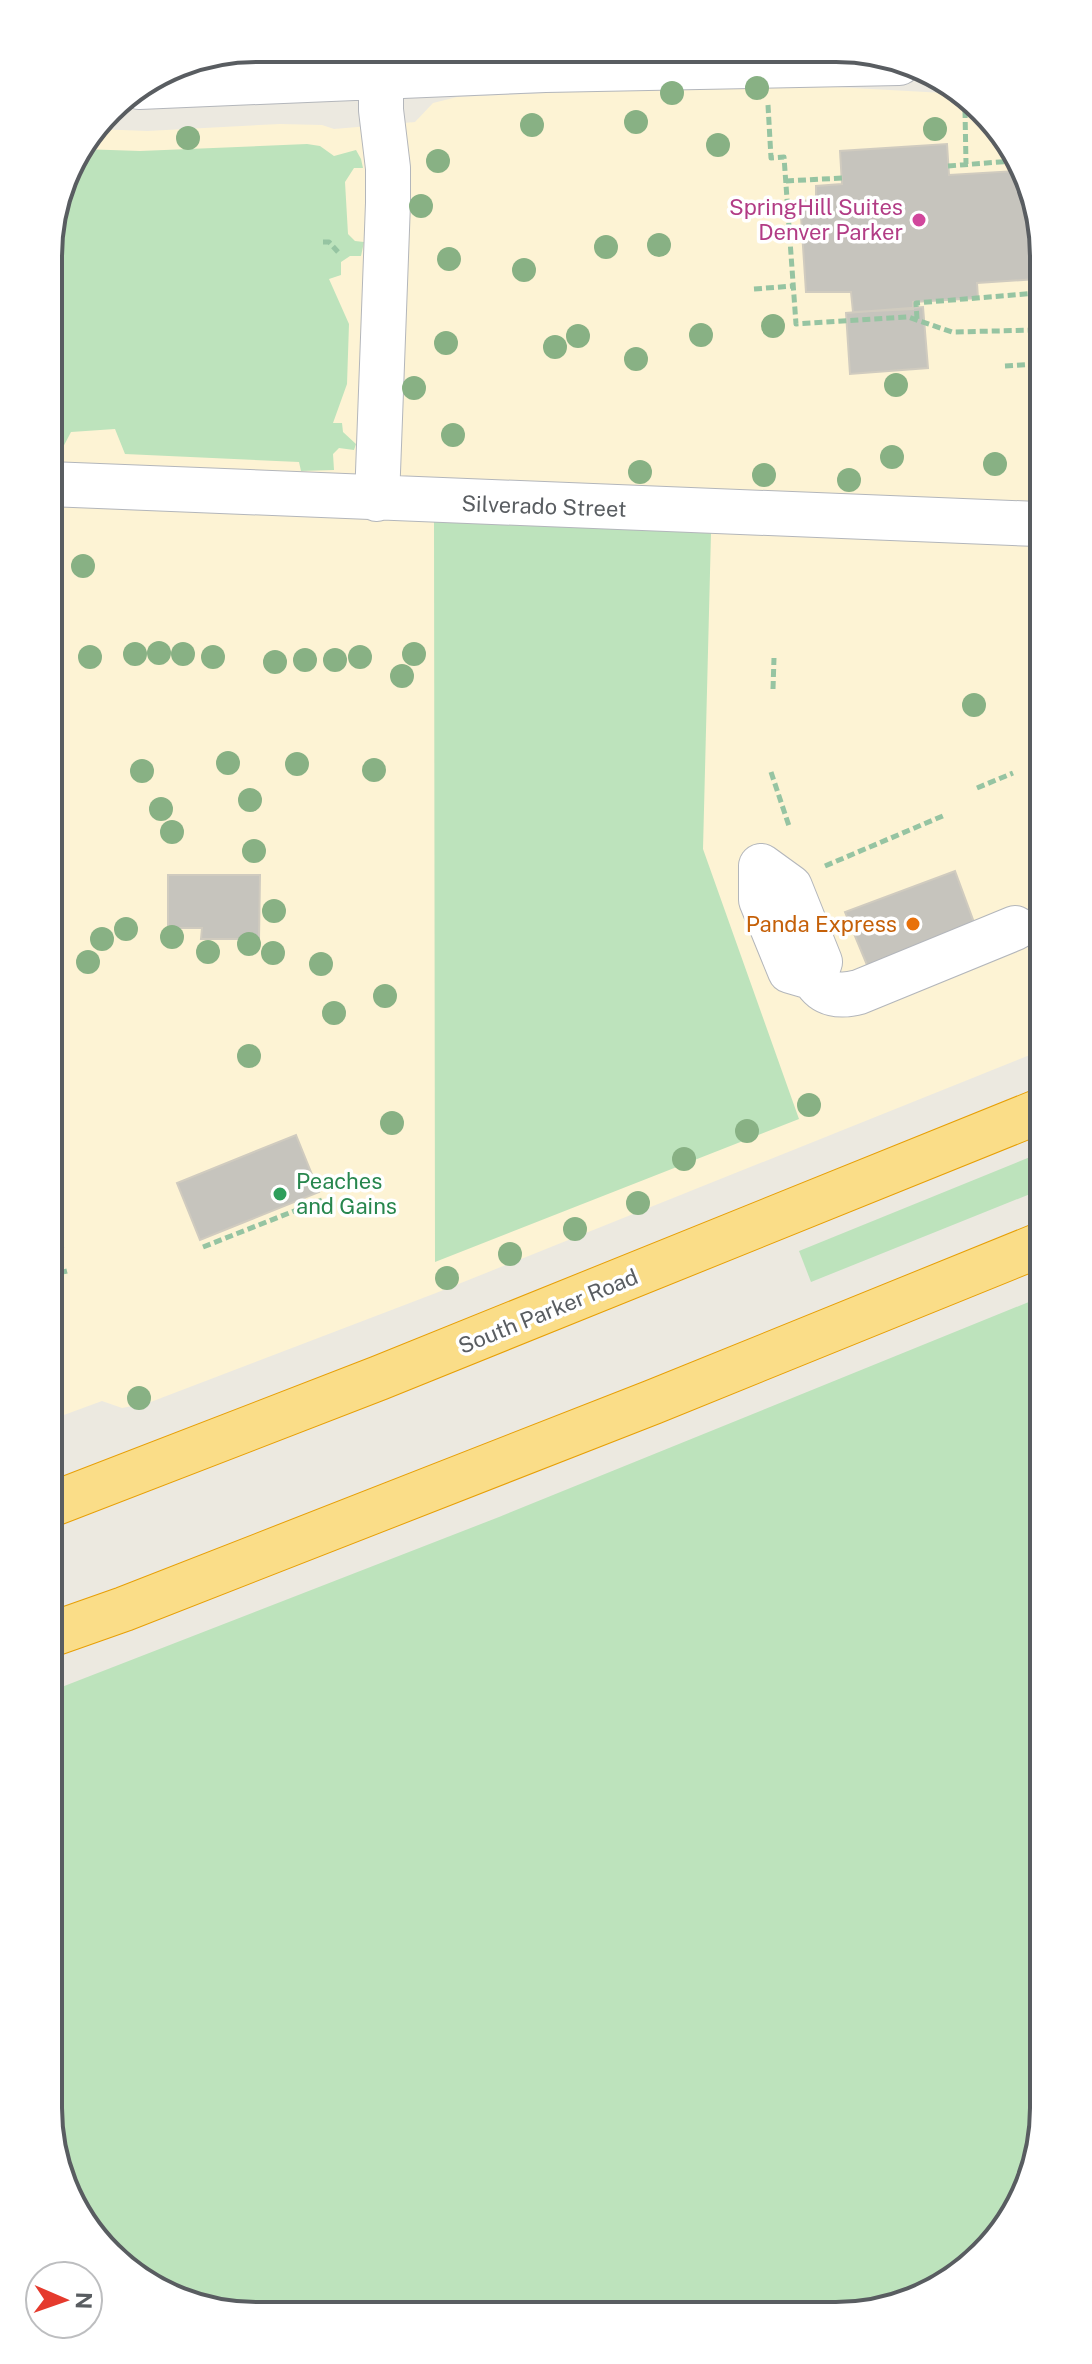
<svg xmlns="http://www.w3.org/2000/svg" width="1092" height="2364" viewBox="0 0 1092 2364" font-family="'Public Sans',sans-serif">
	<rect width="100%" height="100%" fill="#ece9e0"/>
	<!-- commercial -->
	<path fill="#fdf3d4" d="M763,83L962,94L974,100L1037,201L1040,1051L436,1293L148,1403L122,1408L102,1401L53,1419L48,242L69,164L96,129L147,131L280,124L322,125L334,129L415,122L433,103L457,97Z"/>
	<!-- green -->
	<path fill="#bde3bc" d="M307,144L320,146L334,156L356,150L361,159L363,168H354L345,182L348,234L355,241L364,242L361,256H350L341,262V275L329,279L349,324L347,384L333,423H342L343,432L356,444L354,450L339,448L333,454L334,470L301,471L299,462L125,454L115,429L71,432L61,451H49L48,242L69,164L81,149L140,151Z
		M434,521L711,533L703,849L799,1119L435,1262Z
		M1040,1153V1190L811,1282L799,1251Z
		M1041,1297L1044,2122L1028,2187L993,2245L891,2309L216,2312L118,2264L55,2163L54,1690L499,1517Z"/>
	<!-- building -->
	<path fill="#c6c4bd" stroke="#d0cbbf" stroke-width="2" d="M947,144L949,175L1016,171V179H1023L1037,201V279L977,283L978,298L913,302V309L853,312L851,292H806L800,201L816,200V186L842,184L840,151Z
		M923,307L928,368L850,374L846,313Z
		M955,871L979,936L872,977L845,912Z
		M168,875H260L259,939H201L202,928H168Z
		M296,1135L319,1192L200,1240L177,1183Z
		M52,1213L63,1247L52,1250Z"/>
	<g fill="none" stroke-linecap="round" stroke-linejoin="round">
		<!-- minor casing -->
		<g stroke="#b3b6bb" stroke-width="46">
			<path id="minor" d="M139,87L545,70L899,63
				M49,484L1038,524
				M377,499L388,203V168L381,110V50
				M761,866V900L790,971L814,978C824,996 841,997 859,992L1015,928
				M761,866L790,887L820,962L814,978"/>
		</g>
		<!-- highway casing -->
		<g stroke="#e79f05" stroke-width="46">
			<path id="highway" d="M53,1504L379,1378L1040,1111
				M53,1634L124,1609L653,1402L1040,1245"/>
		</g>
		<!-- path -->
		<path stroke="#96c4a2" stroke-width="5" stroke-dasharray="8 4" stroke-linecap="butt" d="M768,105L771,158L784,157L796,324L908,317L952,332L1037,330
			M965,110L966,164
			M948,166L1012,161
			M786,181L842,178
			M749,213L788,211
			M323,242H329L338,252
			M754,289L793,286
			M917,319L916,303L1037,293
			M1005,366L1037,364
			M773,689L774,658
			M771,772L790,829
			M977,788L1013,773
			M825,866L945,815
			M203,1247L322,1200
			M52,1275L67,1271"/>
		<!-- minor -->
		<use href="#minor" stroke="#fff" stroke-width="44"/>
		<!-- highway -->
		<use href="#highway" stroke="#fadd88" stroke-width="44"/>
	</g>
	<!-- trees -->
	<g fill="#88b184">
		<circle cx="757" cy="88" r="12"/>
		<circle cx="672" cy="93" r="12"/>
		<circle cx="636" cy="122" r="12"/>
		<circle cx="532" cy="125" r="12"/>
		<circle cx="935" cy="129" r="12"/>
		<circle cx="188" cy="138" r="12"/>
		<circle cx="718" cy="145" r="12"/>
		<circle cx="438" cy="161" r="12"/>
		<circle cx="421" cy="206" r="12"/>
		<circle cx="659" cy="245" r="12"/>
		<circle cx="606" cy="247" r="12"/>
		<circle cx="449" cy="259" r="12"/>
		<circle cx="524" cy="270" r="12"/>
		<circle cx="773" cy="326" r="12"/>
		<circle cx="701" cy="335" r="12"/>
		<circle cx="578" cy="336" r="12"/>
		<circle cx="446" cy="343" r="12"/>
		<circle cx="555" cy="347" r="12"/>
		<circle cx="636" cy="359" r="12"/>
		<circle cx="896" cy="385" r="12"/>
		<circle cx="414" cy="388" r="12"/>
		<circle cx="453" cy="435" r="12"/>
		<circle cx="892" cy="457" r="12"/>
		<circle cx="995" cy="464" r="12"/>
		<circle cx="640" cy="472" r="12"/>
		<circle cx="764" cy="475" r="12"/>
		<circle cx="849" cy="480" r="12"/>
		<circle cx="83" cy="566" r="12"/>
		<circle cx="159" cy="653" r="12"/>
		<circle cx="135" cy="654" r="12"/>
		<circle cx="183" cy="654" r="12"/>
		<circle cx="414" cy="654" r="12"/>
		<circle cx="90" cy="657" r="12"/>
		<circle cx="213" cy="657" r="12"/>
		<circle cx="360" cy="657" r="12"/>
		<circle cx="305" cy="660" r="12"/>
		<circle cx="335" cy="660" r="12"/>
		<circle cx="275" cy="662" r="12"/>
		<circle cx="402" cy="676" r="12"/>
		<circle cx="974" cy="705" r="12"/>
		<circle cx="228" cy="763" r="12"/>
		<circle cx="297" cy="764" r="12"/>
		<circle cx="374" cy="770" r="12"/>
		<circle cx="142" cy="771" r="12"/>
		<circle cx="250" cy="800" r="12"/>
		<circle cx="161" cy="809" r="12"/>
		<circle cx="172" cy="832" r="12"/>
		<circle cx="254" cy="851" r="12"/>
		<circle cx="274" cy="911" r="12"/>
		<circle cx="126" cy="929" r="12"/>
		<circle cx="172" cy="937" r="12"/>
		<circle cx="102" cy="939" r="12"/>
		<circle cx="249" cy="944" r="12"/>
		<circle cx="208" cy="952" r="12"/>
		<circle cx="273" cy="953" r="12"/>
		<circle cx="88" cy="962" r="12"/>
		<circle cx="321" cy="964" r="12"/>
		<circle cx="385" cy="996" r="12"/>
		<circle cx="334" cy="1013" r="12"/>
		<circle cx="249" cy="1056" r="12"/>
		<circle cx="809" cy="1105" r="12"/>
		<circle cx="392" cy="1123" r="12"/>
		<circle cx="747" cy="1131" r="12"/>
		<circle cx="684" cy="1159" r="12"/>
		<circle cx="638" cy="1203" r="12"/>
		<circle cx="575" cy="1229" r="12"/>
		<circle cx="510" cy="1254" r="12"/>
		<circle cx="447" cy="1278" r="12"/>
		<circle cx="139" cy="1398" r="12"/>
	</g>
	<!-- markers -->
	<circle fill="#d1479c" stroke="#fff" stroke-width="3" cx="919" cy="220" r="8"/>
	<circle fill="#e8710a" stroke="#fff" stroke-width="3" cx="913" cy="924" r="8"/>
	<circle fill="#2e9e5b" stroke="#fff" stroke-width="3" cx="280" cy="1194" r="8"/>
	<g text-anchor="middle" stroke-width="7" stroke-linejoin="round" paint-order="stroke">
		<!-- hotel labels -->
		<g font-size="22" fill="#b23c85" stroke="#fff" text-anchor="end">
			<text x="903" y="215">SpringHill Suites<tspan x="903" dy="25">Denver Parker</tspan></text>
		</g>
		<!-- street labels -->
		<g font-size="22" fill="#595d61" stroke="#fff">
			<text transform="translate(544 506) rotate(2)" y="8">Silverado Street</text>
			<text transform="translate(548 1311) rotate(-22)" y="8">South Parker Road</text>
		</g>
		<!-- food labels -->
		<g font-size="22" fill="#c56008" stroke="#fff" text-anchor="end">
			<text x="897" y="932">Panda Express</text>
		</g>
		<!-- leisure labels -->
		<g font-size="22" fill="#27864d" stroke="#fff" text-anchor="start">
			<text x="296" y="1189">Peaches<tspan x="296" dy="25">and Gains</tspan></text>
		</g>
	</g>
	<!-- crop -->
	<path d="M0 0H1092V2364H0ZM256 62H836A194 194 0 0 1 1030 256V2108A194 194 0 0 1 836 2302H256A194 194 0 0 1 62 2108V256A194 194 0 0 1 256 62Z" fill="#fff" fill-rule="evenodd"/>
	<path fill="none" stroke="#595d61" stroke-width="4" d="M256 62H836A194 194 0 0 1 1030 256V2108A194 194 0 0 1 836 2302H256A194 194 0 0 1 62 2108V256A194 194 0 0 1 256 62Z"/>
	<!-- north arrow -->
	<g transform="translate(64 2300) rotate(92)"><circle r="38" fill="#ffffff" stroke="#bdbec0" stroke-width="2"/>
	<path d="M0-6L14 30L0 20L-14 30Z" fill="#e53a2d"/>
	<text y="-12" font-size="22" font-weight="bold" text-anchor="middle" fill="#595d61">N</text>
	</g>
</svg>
